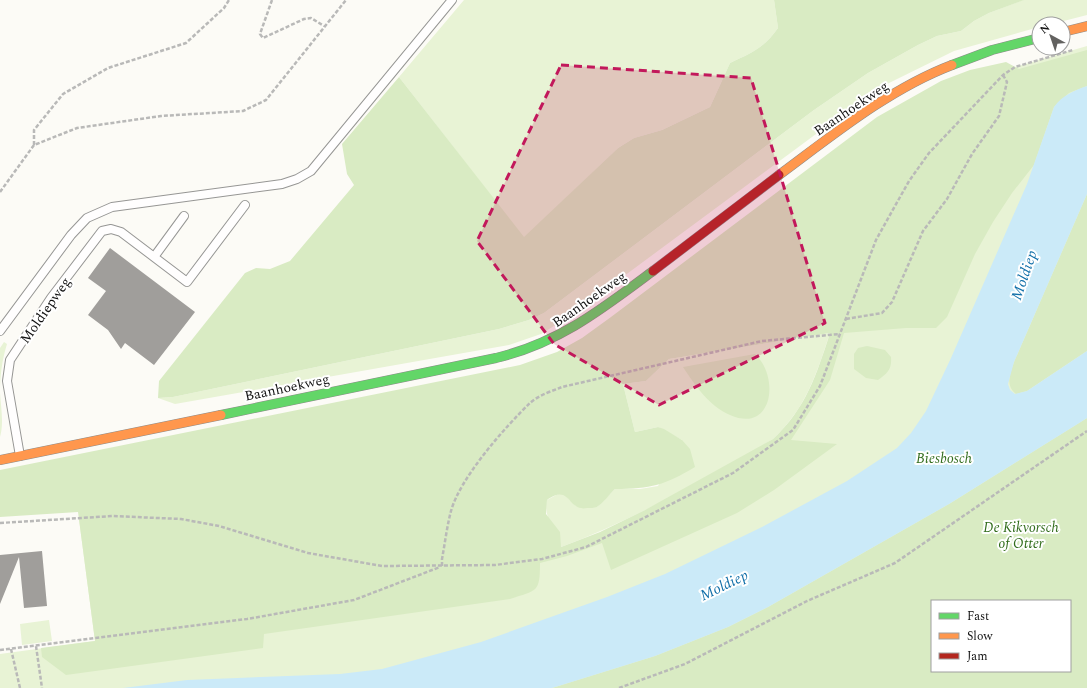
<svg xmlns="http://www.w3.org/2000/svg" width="1087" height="688" viewBox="0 0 1087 688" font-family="Spectral,serif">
	<rect width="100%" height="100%" fill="#fcfbf6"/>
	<!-- green -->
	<path fill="#e8f3d5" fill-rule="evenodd" d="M464,0H774L778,28C764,48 751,53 730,63L710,107L662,130L634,138L618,148L524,238L399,77Z
		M1023,0H1087V15L1052,24H1039V27L954,51L887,84L839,117L570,316L541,334L509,345L175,404L158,398L173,397L499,329L529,320L544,313L814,110L868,73L918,45L937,36L961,31L974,21L989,13Z
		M1087,46V688H0V654L95,641L79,519L308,553L586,547L793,430L840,334L1015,67ZM932,601H1070V671H932Z
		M830,333C816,375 806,408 773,439C705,480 635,519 561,547C555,532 543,516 547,500L560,493L565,495L576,506L597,507L615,489H640L658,486L682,440L658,427L635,432L623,384L646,381L669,359Z
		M4,342L7,344C2,360 0,376 0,393C1,408 4,423 0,437V348Z
		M49,620L52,641L22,645L20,624Z"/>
	<!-- forest -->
	<path fill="#d9ebc3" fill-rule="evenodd" d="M774,0H1024L989,13L974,21L961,31L937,36L918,45L868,73L814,110L544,313L529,320L499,329L173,397L158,398L159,381L245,273L256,268L270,269L290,261L354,185L347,174L342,144L399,77L524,237L618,148L634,138L662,130L710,107L730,63C751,53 764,48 778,28Z
		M1087,50V86L1069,93L1054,107L1034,165L1012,193L993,222L975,254L947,317L936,328H906L844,333L830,380L791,440L837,444L774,490L737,513L611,570L602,543L567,556L540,563C540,593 537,590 510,599L264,634L263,648L66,675L42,657L41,648L95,641L78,512L0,517V470L520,365L557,352L582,338L611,317L877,117L941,81L970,70L1006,62L1019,69ZM830,333C816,376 806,408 773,439L645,510L600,532L561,547L560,532L546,514L547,500C571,483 567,512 587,508C590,508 594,508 597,507C603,503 610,494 615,489C651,489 665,485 695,467L690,449L682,440L664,429L658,427L635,432L623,384L646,381L669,359Z
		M1087,194V351L1027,391L1016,394C1005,385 1010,374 1014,362Z
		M867,346L885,350L891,357C892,369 888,373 878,380L866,378L854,369V354L858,348Z
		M755,354C780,377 773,434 730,415C710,407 694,384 683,367Z
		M1087,418V688H552L655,656L728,627L768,607L949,504ZM932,601H1070V671H932Z"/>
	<!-- water -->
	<path fill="#cbeaf8" d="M1087,86V194L1014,362L1008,384L1010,390L1015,394L1027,391L1087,351V418L1076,425L949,504L768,607L728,627L655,656L552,688H123L187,680L340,674L382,669L481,642L607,597L665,574L762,527L847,481L897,448L911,433L926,411L951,358L1027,184L1054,107C1063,95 1073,91 1087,86Z"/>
	<!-- building -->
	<path fill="#a09e9b" d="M110,248L195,312L154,365L125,343L121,349L108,330L88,315L106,291L88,278Z
		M42,551L47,606L24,608L19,557L0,604V555Z"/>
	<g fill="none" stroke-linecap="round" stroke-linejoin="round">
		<!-- lane casing -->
		<g stroke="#969694" stroke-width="10">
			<path id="lane" d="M154,257L184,216
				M0,331L71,235L87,218L112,207L282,184L297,179L311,171L452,0
				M20,456L7,381L10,360L51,298L102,231L111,229L121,232L187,282L245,205"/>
		</g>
		<!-- fast casing -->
		<g stroke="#8d8c8a" stroke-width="10">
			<path id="fast" d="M952,65L992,50L1039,38
				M221,415L496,358C559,343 602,309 653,271"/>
		</g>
		<!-- slow casing -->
		<g stroke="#8d8c8a" stroke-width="10">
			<path id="slow" d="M1063,32L1087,26
				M779,175C833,135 889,89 952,65
				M0,460L221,415"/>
		</g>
		<!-- jam casing -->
		<g stroke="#8d8c8a" stroke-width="10">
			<path id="jam" d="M653,271L779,175"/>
		</g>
		<!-- path -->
		<path stroke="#b9b9b8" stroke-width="2.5" stroke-dasharray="4 2" stroke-linecap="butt" d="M272,0L260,34L263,38L304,19L311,18L324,26
			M34,145V130L63,94L108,68L186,43L224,8L229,0
			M0,192L34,145L77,128L161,116L243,111L266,100L346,0
			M846,319L882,313L892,302L923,231L947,199L972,154L999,116L1007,82L1003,75
			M0,523L112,516L181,519L219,526L308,553L382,566L495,565L542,559L586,547L733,473L793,430L820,386L876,240L909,181L929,153L1003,75L1015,67L1073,50
			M442,566V559C445,543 447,526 451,511C460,478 505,427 530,403C539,395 552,391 562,387L762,341L840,334
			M36,646L42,688
			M11,649L20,688
			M0,650L247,619L354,600L440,567
			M619,688L685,664L807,601L895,563L1087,431"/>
		<!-- lane -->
		<use href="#lane" stroke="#fffefe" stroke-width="8"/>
		<!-- fast -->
		<use href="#fast" stroke="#63d668" stroke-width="9"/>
		<!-- slow -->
		<use href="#slow" stroke="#ff974d" stroke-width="9"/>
		<!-- jam -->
		<use href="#jam" stroke="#b3261e" stroke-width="9"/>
	</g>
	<!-- marked area -->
	<path fill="#c2185b" fill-opacity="0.2" stroke="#c2185b" stroke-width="3" stroke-dasharray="8 5" stroke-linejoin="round" d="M561,65L751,78L825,323L659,405L554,344L477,241Z"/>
	<g text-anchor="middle" stroke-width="4" stroke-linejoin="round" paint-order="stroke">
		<!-- street labels -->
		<g font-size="14" fill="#101010" stroke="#fff">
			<text transform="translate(851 108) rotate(-34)" y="5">Baanhoekweg</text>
			<text transform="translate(589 299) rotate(-35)" y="5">Baanhoekweg</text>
			<text transform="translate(45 310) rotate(-55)" y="5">Moldiepweg</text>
			<text transform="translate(287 387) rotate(-12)" y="5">Baanhoekweg</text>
		</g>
		<!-- park labels -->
		<g font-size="14" font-style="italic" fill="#316c1c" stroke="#fff">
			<text x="944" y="463">Biesbosch</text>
			<text x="1021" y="532">De Kikvorsch<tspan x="1021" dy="16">of Otter</tspan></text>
		</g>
		<!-- water labels -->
		<g font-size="15" font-style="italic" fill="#1270a9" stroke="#fff">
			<text transform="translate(1024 275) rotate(-71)" y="5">Moldiep</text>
			<text transform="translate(724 585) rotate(-26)" y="5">Moldiep</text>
		</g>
	</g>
	<!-- legend -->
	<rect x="931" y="600" width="140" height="72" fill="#ffffff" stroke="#9f9f9f"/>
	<rect x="939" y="613" width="20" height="6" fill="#63d668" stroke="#9f9f9f"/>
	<text x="967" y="620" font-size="12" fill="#101010">Fast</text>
	<rect x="939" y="633" width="20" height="6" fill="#ff974d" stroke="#9f9f9f"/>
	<text x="967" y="640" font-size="12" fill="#101010">Slow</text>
	<rect x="939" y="653" width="20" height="6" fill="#b3261e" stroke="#9f9f9f"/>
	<text x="967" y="660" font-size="12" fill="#101010">Jam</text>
	<!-- north arrow -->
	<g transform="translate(1051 36) rotate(320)"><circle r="19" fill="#ffffff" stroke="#9f9f9f"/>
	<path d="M0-3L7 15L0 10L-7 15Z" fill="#636260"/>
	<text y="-6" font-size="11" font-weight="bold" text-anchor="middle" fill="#101010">N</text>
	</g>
</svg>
